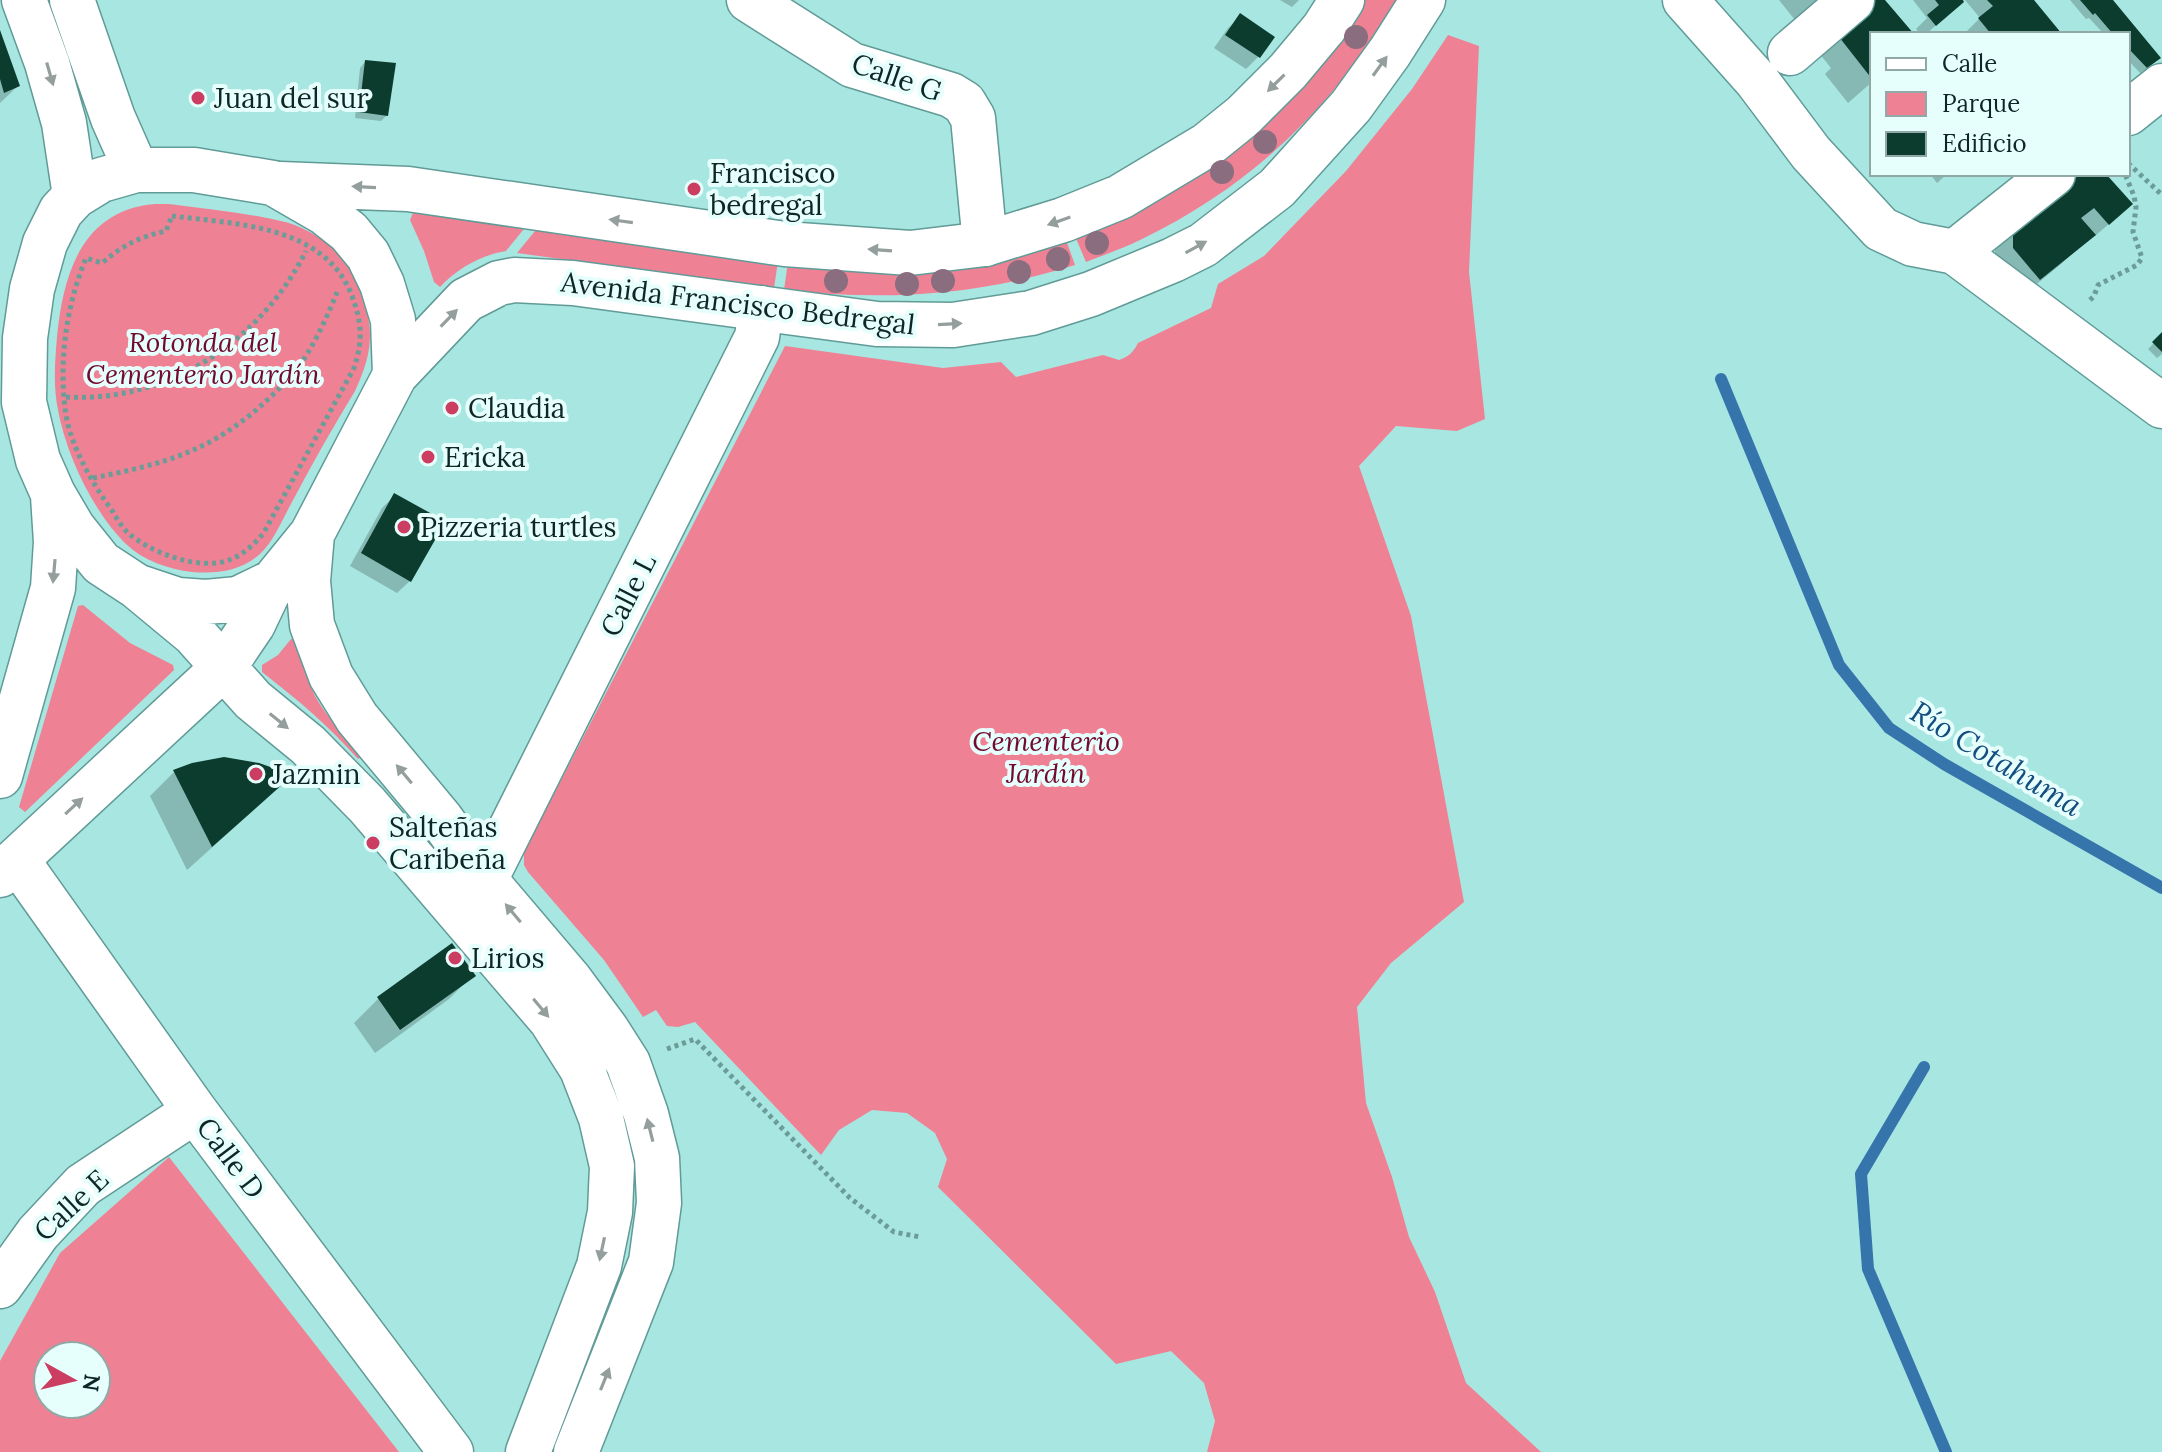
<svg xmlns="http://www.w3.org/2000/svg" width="2162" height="1452" viewBox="0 0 2162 1452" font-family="Lora,serif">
	<rect width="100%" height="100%" fill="#a8e6e1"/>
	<!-- green -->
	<path fill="#ef8194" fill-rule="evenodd" d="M1365,0H1398C1333,106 1255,184 1142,239C1124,248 1104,255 1086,262L1075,236L1325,58Z
		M1448,35L1479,46L1469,272L1485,419L1457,431L1396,426L1359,466L1411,616L1464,902L1391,963L1357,1007L1366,1103L1392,1177L1409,1237L1435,1292L1466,1383L1541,1452H1207L1215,1421L1204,1383L1171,1351L1116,1364L938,1187L947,1159L935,1133L907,1113L872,1110L839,1130L821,1155L695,1022L678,1027L667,1026L656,1010L643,1017L604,960L528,872L524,865V852L785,346L943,368L1001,362L1016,377L1103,355L1119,360C1130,356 1133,352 1138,343L1211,308L1218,284L1264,256L1346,171L1412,89Z
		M155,204H169C207,209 249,213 285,222C302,226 326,240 338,253C351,266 358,285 364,302C375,336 370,358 355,391C333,427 312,464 292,502C283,518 274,541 260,554C241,571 218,574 192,572C168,569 144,561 126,544C93,512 66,454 58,410C53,386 55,361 57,337C63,274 82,210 155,204Z
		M418,211L528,224L506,251C481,255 458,268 440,287L434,282L424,251L410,220L413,213Z
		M540,225L778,261L774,288L517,253Z
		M1066,240L1075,265C975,296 887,301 784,290L788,262Z
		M83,605L130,643L173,665L174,670L25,812L19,807L78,606Z
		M291,639L298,641C302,659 307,679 315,696C327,718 346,737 362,756L358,759C328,725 298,700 262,672V665L278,655Z
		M169,1157L399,1452H0V1361L60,1253ZM48,1356H96V1404H48Z"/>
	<!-- shadow -->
	<path fill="#0003" d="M1280,0H1299L1292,7Z
		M1779,0H1838L1803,30Z
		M1878,0H1883L1911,34H1872V82L1848,103L1825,74L1831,68L1819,53Z
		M1913,0H1960L1949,14L1926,34H1921L1916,29L1927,18Z
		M1965,0H2032L2060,34H1964L1980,18Z
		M2070,0H2110L2153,64L2140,73L2128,60V34H2104L2089,18L2086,19Z
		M1241,16L1272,37L1258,57L1246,69L1214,48L1228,28Z
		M0,35L18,86L0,103Z
		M365,62L387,115L381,121L355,118L360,68Z
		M1930,174H1947L1937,183Z
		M2081,174H2103L2118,216L2095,236L2094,234L2061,264L2021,297L1995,267V250L2014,230Z
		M2162,335V354L2157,358L2148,349Z
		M395,495L410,581L397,593L350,566L382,508Z
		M174,772L266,799L187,870L150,796Z
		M452,946L473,975L449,999L375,1053L354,1023L378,999Z"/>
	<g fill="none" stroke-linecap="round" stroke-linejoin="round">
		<!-- stream -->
		<path stroke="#3575ab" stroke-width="12" d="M1721,379L1839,665L1889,728L1944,764L2162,888
			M1924,1067L1861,1174L1868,1269L1946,1452"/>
	</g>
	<!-- building -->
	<path fill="#0c3c2e" d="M1875,0H1885L1914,34H1872V79L1836,33Z
		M1935,0H1963L1964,2L1936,26L1927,15L1939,5Z
		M1987,0H2034L2062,34H1991L1978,18L1993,6Z
		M2080,0H2113L2161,58L2147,68L2128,48V34H2113L2095,13L2093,15Z
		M1240,13L1275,37L1260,58L1225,35Z
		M0,30L20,86L4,93L0,79Z
		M365,60L396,63L388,116L359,112Z
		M2078,174H2106L2133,204L2109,225L2094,208L2081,218L2096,235L2040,280L2013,248V229Z
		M2162,332V352L2152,342Z
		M394,493L432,514L435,540L411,582L361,553Z
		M224,757L259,763L293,775L212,847L173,770L192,763Z
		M452,943L476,976L400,1030L377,997Z"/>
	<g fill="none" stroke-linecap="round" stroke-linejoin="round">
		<!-- minor casing -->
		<g stroke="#609b97" stroke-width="47">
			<path id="minor" d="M749,0L852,65L951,95L964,103L973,118L985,244
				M1685,0L1757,81L1811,153L1881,229L1913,244L1955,252L2162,406
				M1790,53L1852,0
				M2128,113L2162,86
				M1955,252L2053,174
				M17,860L195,1111L451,1452
				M485,880L757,337L761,308
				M0,1286L38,1233L83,1185L195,1111"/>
		</g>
		<!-- major casing -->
		<g stroke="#609b97" stroke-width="47">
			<path id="major" d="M24,0L47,63L64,123L75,196
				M72,0L113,118L136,170
				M280,184L408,189L785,244L910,253L985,244L1063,220L1120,197L1207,145L1243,116L1288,71L1324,28L1342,0
				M395,375L466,300L499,283L514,280L573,283L877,324L953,325L1031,313L1091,294L1173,260L1203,245L1277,188L1351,106L1390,52L1423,0
				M312,534L308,581L312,625L331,676L357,718L441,819L485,880L570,980L607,1030L628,1063L646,1114L657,1158L659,1203L651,1262L576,1452
				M136,586L178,600L206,602L238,599L273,582L312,534L395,375L393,320L382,284L368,255L349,232L325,213L273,183L194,170H136L101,180L75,196L61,211L45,243L32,289L25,338L24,402L38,460L53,494L73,528L101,563L136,586L194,634L253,700L308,745L367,805L551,1020L582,1069L601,1118L612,1166L610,1212L599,1266L528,1452
				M0,776L53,588L56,542L53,496
				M0,875L224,667L253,624L273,582"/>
		</g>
		<!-- path -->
		<path stroke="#6c9c98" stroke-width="5" stroke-dasharray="4 4" stroke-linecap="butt" d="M2128,163L2162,195
			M172,216C236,224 325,225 352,296C362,323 363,341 354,368L263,534C253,545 243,555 229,560C200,571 150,553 127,532C122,527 117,519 113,512C92,483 69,444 65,408C59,357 67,304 86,258L102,263C123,245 139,237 166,231Z
			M2090,300L2094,296L2098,285L2137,265L2142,258L2133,232L2136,207L2134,196L2125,174
			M66,397C168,403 261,341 306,251
			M93,478C127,471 162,464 193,450C231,434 268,403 295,371C313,349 327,317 338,290
			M667,1049L695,1039L850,1198L894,1232L920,1237"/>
		<!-- minor -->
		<use href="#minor" stroke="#fff" stroke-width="44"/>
		<!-- major -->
		<use href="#major" stroke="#fff" stroke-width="44"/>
	</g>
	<!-- trees -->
	<g fill="#8a6d7e">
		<circle cx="1356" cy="37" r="12"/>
		<circle cx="1265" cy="142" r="12"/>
		<circle cx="1222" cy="172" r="12"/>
		<circle cx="1097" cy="243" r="12"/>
		<circle cx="1058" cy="259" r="12"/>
		<circle cx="1019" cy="272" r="12"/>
		<circle cx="836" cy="281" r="12"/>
		<circle cx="943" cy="281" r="12"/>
		<circle cx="907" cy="284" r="12"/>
	</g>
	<!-- one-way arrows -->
	<defs><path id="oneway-solid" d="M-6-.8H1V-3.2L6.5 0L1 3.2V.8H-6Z" transform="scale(2)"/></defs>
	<g fill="#939e9d">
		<use href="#oneway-solid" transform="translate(1380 66) rotate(-54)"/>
		<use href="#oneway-solid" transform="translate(50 74) rotate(74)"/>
		<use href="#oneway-solid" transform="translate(1276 83) rotate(135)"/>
		<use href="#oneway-solid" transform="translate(364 187) rotate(-177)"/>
		<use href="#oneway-solid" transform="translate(621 221) rotate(-172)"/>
		<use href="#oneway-solid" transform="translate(1059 221) rotate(161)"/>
		<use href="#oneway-solid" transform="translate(1196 247) rotate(-29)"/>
		<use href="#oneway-solid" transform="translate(880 250) rotate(-176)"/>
		<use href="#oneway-solid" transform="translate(449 318) rotate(-46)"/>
		<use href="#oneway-solid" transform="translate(950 324) rotate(-3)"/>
		<use href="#oneway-solid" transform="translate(54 571) rotate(95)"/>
		<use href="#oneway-solid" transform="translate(279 721) rotate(39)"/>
		<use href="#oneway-solid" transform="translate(404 774) rotate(-130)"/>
		<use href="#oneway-solid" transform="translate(74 806) rotate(-43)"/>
		<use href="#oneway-solid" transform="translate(513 913) rotate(-130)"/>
		<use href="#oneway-solid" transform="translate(541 1008) rotate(50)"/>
		<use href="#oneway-solid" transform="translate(650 1130) rotate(-104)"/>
		<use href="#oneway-solid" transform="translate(602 1249) rotate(102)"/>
		<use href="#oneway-solid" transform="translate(605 1379) rotate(-68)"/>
	</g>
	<!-- markers -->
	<g fill="#cc3d62" stroke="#e7fffc" stroke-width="3">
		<circle cx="198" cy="98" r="8"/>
		<circle cx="694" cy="189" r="8"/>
		<circle cx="452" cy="408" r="8"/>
		<circle cx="428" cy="457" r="8"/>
		<circle cx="404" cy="527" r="8"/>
		<circle cx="256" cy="774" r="8"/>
		<circle cx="373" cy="843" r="8"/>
		<circle cx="455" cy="958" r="8"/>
	</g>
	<g text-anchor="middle" stroke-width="8" stroke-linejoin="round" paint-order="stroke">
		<!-- street labels -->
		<g font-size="28" fill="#0e2726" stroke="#e7fffc">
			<text transform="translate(897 77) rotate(19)" y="10">Calle G</text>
			<text transform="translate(738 303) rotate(7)" y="10">Avenida Francisco Bedregal</text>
			<text transform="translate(628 595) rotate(-63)" y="10">Calle L</text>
			<text transform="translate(231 1158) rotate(53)" y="10">Calle D</text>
			<text transform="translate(71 1205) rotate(-43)" y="10">Calle E</text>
		</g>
		<!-- poi labels -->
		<g font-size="28" fill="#0e2726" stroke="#e7fffc" text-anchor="start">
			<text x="214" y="108">Juan del sur</text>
			<text x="710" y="183">Francisco<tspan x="710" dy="32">bedregal</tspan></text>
			<text x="468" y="418">Claudia</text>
			<text x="444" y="467">Ericka</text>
			<text x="420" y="537">Pizzeria turtles</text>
			<text x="272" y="784">Jazmin</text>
			<text x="389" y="837">Salteñas<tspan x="389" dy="32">Caribeña</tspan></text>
			<text x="471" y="968">Lirios</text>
		</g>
		<!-- park labels -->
		<g font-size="28" font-style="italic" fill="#720a2d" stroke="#e7fffc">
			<text x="203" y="352">Rotonda del<tspan x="203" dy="32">Cementerio Jardín</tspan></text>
			<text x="1046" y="751">Cementerio<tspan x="1046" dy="32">Jardín</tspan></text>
		</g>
		<!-- water labels -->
		<g font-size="30" font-style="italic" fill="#144d7f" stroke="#e7fffc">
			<text transform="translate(1996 759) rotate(31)" y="10">Río Cotahuma</text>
		</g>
	</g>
	<!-- legend -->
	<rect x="1870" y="32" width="260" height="144" fill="#e7fffc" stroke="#90a9a6" stroke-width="2"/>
	<rect x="1886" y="58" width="40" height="12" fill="#ffffff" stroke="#90a9a6" stroke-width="2"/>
	<text x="1942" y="72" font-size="24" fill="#0e2726">Calle</text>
	<rect x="1886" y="92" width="40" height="24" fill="#ef8194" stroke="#90a9a6" stroke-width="2"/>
	<text x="1942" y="112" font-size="24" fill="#0e2726">Parque</text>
	<rect x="1886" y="132" width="40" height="24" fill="#0c3c2e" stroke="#90a9a6" stroke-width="2"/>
	<text x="1942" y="152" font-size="24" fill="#0e2726">Edificio</text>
	<!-- north arrow -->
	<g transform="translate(72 1380) rotate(98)"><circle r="38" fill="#e7fffc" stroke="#90a9a6" stroke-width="2"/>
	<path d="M0-6L14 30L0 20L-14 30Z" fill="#cc3d62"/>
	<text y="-12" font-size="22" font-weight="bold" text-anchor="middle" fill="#0e2726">N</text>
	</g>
</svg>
